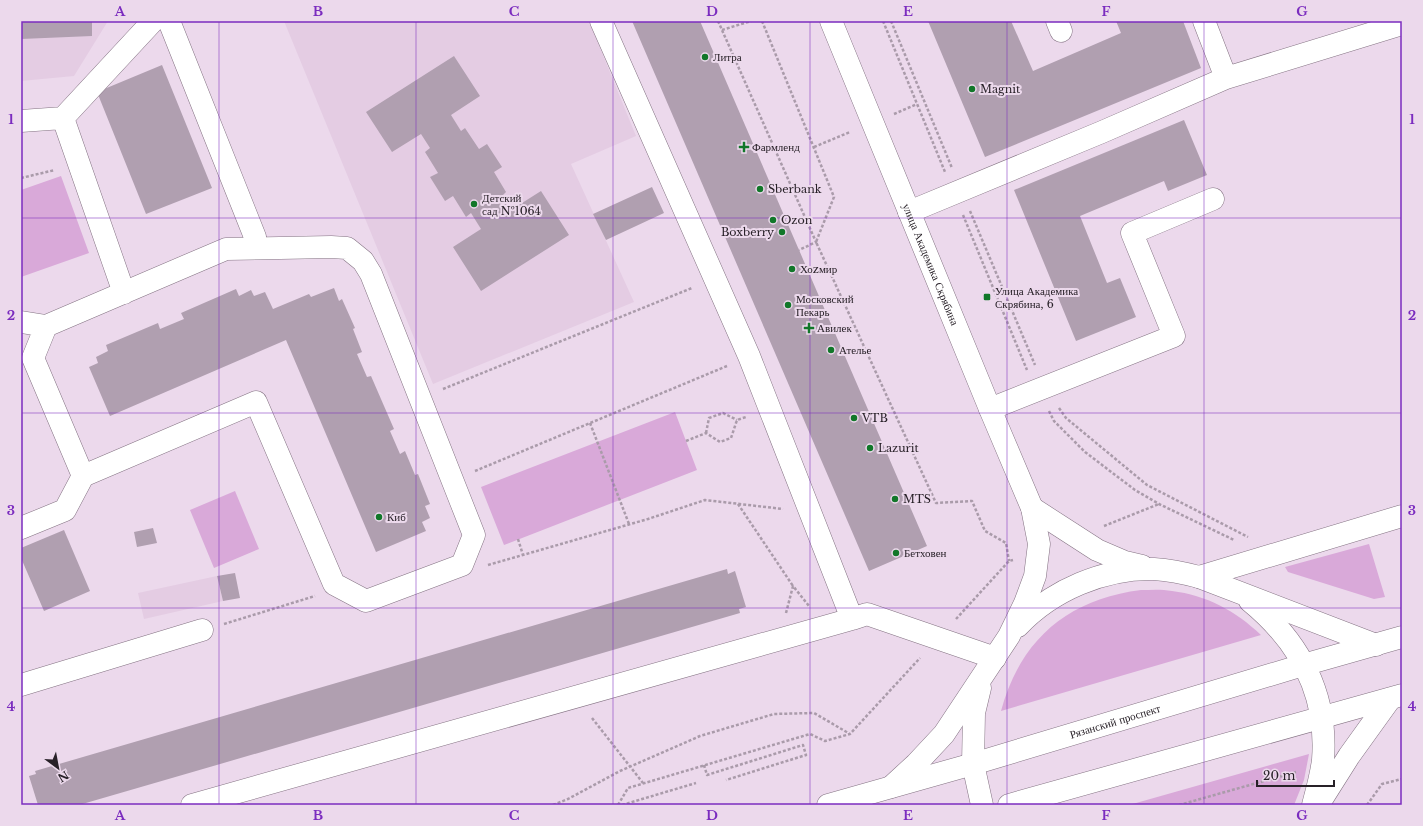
<svg xmlns="http://www.w3.org/2000/svg" width="1423" height="826" viewBox="0 0 1423 826" font-family="'Libre Baskerville',serif">
	<rect width="100%" height="100%" fill="#ecd9ec"/>
	<!-- built -->
	<path fill="#e4cce3" d="M21,21H108L74,76L21,81Z
		M284,21H589L636,136L571,164L634,302L433,384Z
		M217,576L223,601L144,619L138,593Z"/>
	<!-- green -->
	<path fill="#d9a9d9" d="M61,176L89,253L21,277V190Z
		M675,412L697,470L504,545L481,487Z
		M235,491L259,549L214,568L190,510Z
		M1369,544L1385,597L1374,599L1288,572L1285,567Z
		M1141,590C1151,590 1161,589 1172,591C1206,595 1236,611 1261,635L1001,711C1020,640 1068,599 1141,590Z
		M1309,754L1304,780L1294,805H1129Z"/>
	<!-- building -->
	<path fill="#b09fb0" d="M21,21H92V36L21,39Z
		M632,21H700L927,546L869,571Z
		M928,21H1011L1033,71L1121,33L1116,21H1183L1201,68L985,157Z
		M454,56L480,96L451,115L461,131L465,128L479,149L487,144L502,167L494,172L506,192L502,196L511,210L541,191L569,235L481,291L453,247L481,229L471,213L466,217L453,196L445,201L430,177L438,173L425,152L430,148L421,134L392,152L366,112Z
		M162,65L212,188L146,214L97,92Z
		M1184,120L1207,175L1168,191L1164,181L1080,216L1107,283L1120,278L1136,317L1076,341L1014,190Z
		M652,187L664,213L606,240L593,214Z
		M334,288L339,301L342,299L355,328L353,329L362,352L357,354L367,377L371,376L394,429L390,431L400,454L405,451L415,475L418,474L430,504L425,506L430,518L422,522L426,531L376,552L286,340L110,416L89,367L98,363L96,357L108,351L106,345L158,323L160,329L184,319L181,313L236,289L239,296L251,290L254,296L265,292L273,309L309,294L311,297Z
		M153,528L157,543L137,547L134,532Z
		M64,530L90,591L44,611L21,558V548Z
		M727,569L728,574L735,571L746,607L739,609L740,613L79,805H38L29,776L36,774L35,771Z
		M235,573L240,598L223,601L217,576Z"/>
	<g fill="none" stroke-linecap="round" stroke-linejoin="round">
		<!-- minor casing -->
		<g stroke="#847383" stroke-width="23">
			<path id="minor" d="M169,21L255,237
				M601,21L749,356L852,619
				M1057,21L1061,31
				M1204,21L1226,78
				M63,118L124,293
				M21,121L63,118L153,21
				M909,212L1102,132L1226,78L1402,24
				M21,322L46,326L226,249L331,247L347,248L363,261L371,274L474,535L462,565L366,601L334,584L256,402L83,476L33,358L46,326
				M990,409L1174,336L1132,233L1213,199
				M21,528L65,510L83,476
				M1199,577L1402,516
				M21,685L202,630
				M192,805L852,619L867,614L995,658"/>
		</g>
		<!-- major casing -->
		<g stroke="#847383" stroke-width="23">
			<g id="major">
				<path id="s1" d="M831,21L990,409L1032,508L1039,544L1035,576L1025,603L1009,636L944,734L916,764L891,787"/>
				<path d="M1032,508L1097,550L1125,562L1142,566"/>
				<path d="M1250,601C1300,642 1328,695 1323,760C1321,776 1317,790 1313,805"/>
				<path d="M1018,626C1052,590 1104,568 1154,569C1169,570 1184,573 1199,577L1376,645"/>
				<path d="M980,688L974,713L973,764L982,805"/>
				<path d="M1320,802L1349,756L1390,699"/>
				<path id="s2" d="M828,805L973,764L1303,665L1402,637"/>
				<path d="M1009,805L1402,695"/>
			</g>
		</g>
		<!-- path -->
		<path stroke="#aa9baa" stroke-width="2.5" stroke-dasharray="3 2" stroke-linecap="butt" d="M718,21L816,242L799,250
			M762,21L834,197L816,242L936,503L972,501L985,531L1006,543L1009,561
			M883,21L945,172
			M891,21L952,168
			M722,30L751,21
			M894,114L917,104
			M814,147L850,132
			M21,178L55,170
			M970,211L1035,365
			M963,215L1027,370
			M443,389L692,288
			M1059,408L1066,418L1147,485L1248,537
			M1049,411L1054,421L1085,452L1135,490L1159,504L1234,540
			M590,423L629,524
			M706,433L709,418L723,413L737,420
			M686,441L706,433L720,442L731,438L737,420L746,417
			M475,471L727,366
			M738,504L793,586
			M1104,526L1159,504
			M518,539L523,555
			M488,565L648,519L705,500L783,509
			M786,613L793,586L809,606
			M956,619L1009,561L1013,560
			M224,624L315,596
			M592,718L643,783
			M704,765L707,775L803,745L806,755L726,780
			M553,805L568,799L620,771L700,736L774,714L814,713L850,734
			M618,805L628,788L810,734L825,741L850,734L920,658
			M622,805L696,783
			M1179,805L1296,772
			M1367,805L1382,784L1402,779"/>
		<!-- minor -->
		<use href="#minor" stroke="#fff" stroke-width="22"/>
		<!-- major -->
		<use href="#major" stroke="#fff" stroke-width="22"/>
	</g>
	<!-- grid -->
	<path fill="none" stroke="#7b2cbf" stroke-width="1" stroke-opacity="0.55" d="M219,21V805M416,21V805M613,21V805M810,21V805M1007,21V805M1204,21V805M21,218H1402M21,413H1402M21,608H1402"/>
	<!-- markers -->
	<g fill="#117729" stroke="#ecd9ec" stroke-width="1.5">
		<circle cx="705" cy="57" r="4"/>
		<circle cx="972" cy="89" r="4"/>
		<path d="M742 141h4v4h4v4h-4v4h-4v-4h-4v-4h4z"/>
		<circle cx="760" cy="189" r="4"/>
		<circle cx="474" cy="204" r="4"/>
		<circle cx="773" cy="220" r="4"/>
		<circle cx="782" cy="232" r="4"/>
		<circle cx="792" cy="269" r="4"/>
		<rect x="983" y="293" width="8" height="8" rx="2"/>
		<circle cx="788" cy="305" r="4"/>
		<path d="M807 322h4v4h4v4h-4v4h-4v-4h-4v-4h4z"/>
		<circle cx="831" cy="350" r="4"/>
		<circle cx="854" cy="418" r="4"/>
		<circle cx="870" cy="448" r="4"/>
		<circle cx="895" cy="499" r="4"/>
		<circle cx="379" cy="517" r="4"/>
		<circle cx="896" cy="553" r="4"/>
	</g>
	<g text-anchor="middle" stroke-width="4" stroke-linejoin="round" paint-order="stroke">
		<!-- poi labels -->
		<g font-size="11" fill="#282128" stroke="#ecd9ec" text-anchor="start">
			<text x="713" y="61">Литра</text>
			<text x="980" y="93">Magnit</text>
			<text x="752" y="151">Фармленд</text>
			<text x="768" y="193">Sberbank</text>
			<text x="482" y="202">Детский<tspan x="482" dy="13">сад №1064</tspan></text>
			<text x="781" y="224">Ozon</text>
			<text x="774" y="236" text-anchor="end">Boxberry</text>
			<text x="800" y="273">Хоzмир</text>
			<text x="995" y="295">Улица Академика<tspan x="995" dy="13">Скрябина, 6</tspan></text>
			<text x="796" y="303">Московский<tspan x="796" dy="13">Пекарь</tspan></text>
			<text x="817" y="332">Авилек</text>
			<text x="839" y="354">Ателье</text>
			<text x="862" y="422">VTB</text>
			<text x="878" y="452">Lazurit</text>
			<text x="903" y="503">MTS</text>
			<text x="387" y="521">Киб</text>
			<text x="904" y="557">Бетховен</text>
		</g>
		<!-- street labels -->
		<g font-size="11" fill="#282128" stroke="#ecd9ec">
			<text dy="4" stroke="none"><textPath href="#s1" startOffset="263">улица Академика Скрябина</textPath></text>
			<text dy="4" stroke="none"><textPath href="#s2" startOffset="299">Рязанский проспект</textPath></text>
		</g>
	</g>
	<!-- border -->
	<rect width="1423" height="826" fill="none" stroke="#ecd9ec" stroke-width="44"/>
	<!-- north arrow -->
	<g transform="translate(58 768) rotate(148)" stroke="#ecd9ec" stroke-width="3" paint-order="stroke">
	<path d="M0-3L7 15L0 10L-7 15Z" fill="#282128"/>
	<text y="-6" font-size="11" font-weight="bold" text-anchor="middle" fill="#282128">N</text>
	</g>
	<!-- scale -->
	<path d="M1257 780v6h77v-6" fill="none" stroke="#282128" stroke-width="2"/>
	<text x="1263" y="780" font-size="12" fill="#282128" stroke="#ecd9ec" stroke-width="3" paint-order="stroke">20 m</text>
	<rect x="22" y="22" width="1379" height="782" fill="none" stroke="#7b2cbf" stroke-width="1.5"/>
	<g font-size="13" text-anchor="middle" font-weight="bold" fill="#7b2cbf">
		<text x="120" y="16">A</text>
		<text x="318" y="16">B</text>
		<text x="514" y="16">C</text>
		<text x="712" y="16">D</text>
		<text x="908" y="16">E</text>
		<text x="1106" y="16">F</text>
		<text x="1302" y="16">G</text>
		<text x="11" y="124">1</text>
		<text x="1412" y="124">1</text>
		<text x="11" y="320">2</text>
		<text x="1412" y="320">2</text>
		<text x="11" y="515">3</text>
		<text x="1412" y="515">3</text>
		<text x="11" y="711">4</text>
		<text x="1412" y="711">4</text>
		<text x="120" y="820">A</text>
		<text x="318" y="820">B</text>
		<text x="514" y="820">C</text>
		<text x="712" y="820">D</text>
		<text x="908" y="820">E</text>
		<text x="1106" y="820">F</text>
		<text x="1302" y="820">G</text>
	</g>
</svg>
